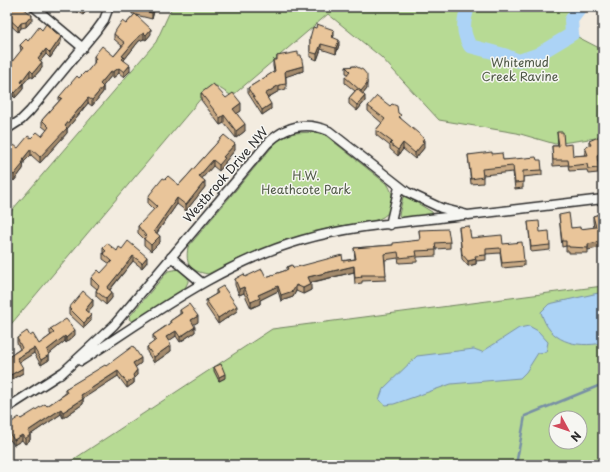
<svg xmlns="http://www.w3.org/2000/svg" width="610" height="472" viewBox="0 0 610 472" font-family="'Playpen Sans',sans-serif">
	<rect width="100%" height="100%" fill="#f3ece0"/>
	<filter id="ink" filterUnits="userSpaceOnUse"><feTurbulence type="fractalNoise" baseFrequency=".025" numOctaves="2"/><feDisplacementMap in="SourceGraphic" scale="8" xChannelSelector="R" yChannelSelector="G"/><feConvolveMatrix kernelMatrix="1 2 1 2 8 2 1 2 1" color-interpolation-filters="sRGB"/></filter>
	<g filter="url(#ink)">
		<!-- green -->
		<path fill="#b7da94" stroke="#718260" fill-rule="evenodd" d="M172,7H581L571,20L572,34L603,50V132L596,138L555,144L517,133L439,120L381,57L328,14L232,96L213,84L7,329V216L156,42Z
			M317,132L324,134L388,185C393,193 395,204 388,213C377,225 351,223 336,227C289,237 250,252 208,274C190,271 185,265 188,247L277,141L293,133Z
			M406,196L432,212L433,214L401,218L399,215L403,197Z
			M179,269L188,277V282L184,290L133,322L129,319L130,316L168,271Z
			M603,286V465H65L272,329ZM556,418H580V442H556Z"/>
		<!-- water -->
		<path fill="#acd3f6" stroke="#7890a5" d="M603,292V343C575,348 549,342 541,312L549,304Z
			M529,326L538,331L548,342L546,352L538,353L526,372L520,378L451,384L394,404L385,405L379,400L383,389L417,356L474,349L482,352L519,328Z"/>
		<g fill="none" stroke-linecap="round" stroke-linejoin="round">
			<!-- stream -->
			<path stroke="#7890a5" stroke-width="2.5" d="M516,465L525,416L603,384"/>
			<!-- river -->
			<path stroke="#acd3f6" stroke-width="14" d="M468,7C463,22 462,32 470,46L504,55L519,61L537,55L572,34L571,20L581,7"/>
			<!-- street casing -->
			<g stroke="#2b2b2b" stroke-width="11">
				<path id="street" d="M34,7L83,48
					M7,129L21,120L30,111L96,31L104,20L109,7
					M390,225L399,187
					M171,257L202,283
					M81,361C151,316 221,263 302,240C354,225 410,222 464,215
					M60,375L114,325L267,144C285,126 306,121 329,131L407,192L441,208L468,215L603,199
					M7,408L63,372"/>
			</g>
			<!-- street -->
			<use href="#street" stroke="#f6f6f2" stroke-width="8"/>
		</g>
		<!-- wall -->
		<path fill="#c8a984" stroke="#2b2b2b" d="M7,7L32,20L26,27L21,28L18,32L7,22Z
			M69,7H90L83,15Z
			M132,7H155L152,19L136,15L151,34L146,40L144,39L139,41L124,60L130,71L124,77L119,73L113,78L111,76L103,86V92L92,106L88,103L67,129V133L40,163L31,155L24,162L23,169L14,181L7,175V155L18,148L31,138L42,136L47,130L42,126V120L59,101V97L79,78L86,73L94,64V56H114L122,46L114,39V34L126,24L135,14H132Z
			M42,30L61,42L50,58L46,54L40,61L42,68L33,78L30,76L23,84V89L15,98L13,96L7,101V68L21,51L20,45L28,41Z
			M334,35L333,38L339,45L336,54L321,49L317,60L310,57V38Z
			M298,55L303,71L286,76V89L279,91L267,98L271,109L262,115L248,93V88L274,72L273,66V60H277V56Z
			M355,66L367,89L363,94L365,101L357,111L349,104V98L355,91L345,83V77L348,74L346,73V67Z
			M201,93L226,98L241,111L237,113L245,131L236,138L224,123L220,125L201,100Z
			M368,106L398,113L401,119L424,148L415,159L403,149L398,156L390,149V146L376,135V130L382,123L368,111Z
			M557,132L564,145L573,156L586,155L585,153V147L589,146V141L603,158L597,160L598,173L588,174L587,170L569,171L568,165L553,166L552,146H558Z
			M224,135L235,150L225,162V164L219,171L213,166L202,178L205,187L186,211L177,204L157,233L160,242L151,251L144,245V239L138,233V226L154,210L148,204V198L165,179L179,185Z
			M492,154L503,160H537L542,170V175L523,177V188L515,189L513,172L483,175V183L471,184L468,155Z
			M603,213L588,250V253H569V251H566V246L562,247L559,215L571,228L580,229L594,228L593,221V216Z
			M528,222L540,232L550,245V250L531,252Z
			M459,227L471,238L503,244L524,261V266L502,268L500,253L486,254V260L476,261V264L468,266L462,259Z
			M419,230L450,242V248L436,249V256L417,257V262L399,263L398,258L385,260L386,280L362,281V283L355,284L354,272L310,283L311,290L303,294L296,291L293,297L281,301L278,291L260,300V304L251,308L244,293L239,295L235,285V279L245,277H266L287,270V267H297L355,259L354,248L393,245L420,240Z
			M103,248L117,251L122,249L147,262L142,268L133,261L110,290L112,298L106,305L96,296V291L97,289L91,284V278L101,273L110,264L103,259Z
			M216,290L237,311L218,324L206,306V300L216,294Z
			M93,306L87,312L91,321L84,328L69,314V308Z
			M180,310L198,322L193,324L195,332L180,342L176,336L168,341L171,351L154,363L147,352V347L154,342L153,340V335L170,323V321L180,314Z
			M50,329L75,335L66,343L65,341L49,354V360L41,365L34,353L19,362L23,373L7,382V358L20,349L17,343V338L30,336L39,344L51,335L50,334Z
			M141,363L135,367L137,375L134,378V383L127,388L118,376L83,398V404L63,418L61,414L30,435V440L25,444L22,440L14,445L7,436V430L9,429V424L21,419L47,406L65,394V389L106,366Z
			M214,367L225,378L219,381L214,371Z"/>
		<!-- shaded-wall -->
		<path fill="#a38a6c" stroke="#2b2b2b" d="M85,7H90L83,15V9Z
			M153,7H155L152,19V13Z
			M32,15V20L26,27V22Z
			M21,23V28L18,32V27Z
			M151,29V34L146,40V35Z
			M334,30V35L332,43V37Z
			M144,33V39L139,41L124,60V63L122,65V56L139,36Z
			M61,37V42L50,58V53Z
			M339,40V45L336,54V48Z
			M321,44V49L317,60V54Z
			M46,49V54L38,64V59Z
			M42,62V68L33,78V73Z
			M130,65V71L124,77V72Z
			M303,66V71L285,77V71Z
			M119,68V73L113,78V72Z
			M30,70V76L23,84V89L15,98V93L21,82Z
			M111,71V76L100,90V84Z
			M367,81V89L361,96V91Z
			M279,85V91L265,99V94Z
			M103,87V92L92,106V100Z
			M13,91V96L7,101V96Z
			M365,96V101L357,111V105Z
			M88,98V103L67,129V133L40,163V157Z
			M241,103V111L233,116V109Z
			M271,104V109L262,115V110Z
			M224,115V123L220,125V118Z
			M245,124V131L236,138V131Z
			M424,138V148L415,159V153L422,141Z
			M403,143V149L398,156V150Z
			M235,144V150L225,162V164L219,171V165L223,157Z
			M31,149V155L24,162L23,169L14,181V175L22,163L23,159Z
			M603,152V158L597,161V155Z
			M213,160V166L199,182V176Z
			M205,181V187L186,211V205Z
			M177,198V204L154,237V231Z
			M160,236V242L151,251V245Z
			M603,241V247L588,250V244Z
			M133,256V261L107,293V288Z
			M147,257V262L142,268V263Z
			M476,259V264L468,266V261Z
			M354,266V272L308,283V277Z
			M311,284V290L303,294V288Z
			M296,285V291L293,297L281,301V295Z
			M278,286V291L260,300V304L251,308V302L258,295Z
			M244,287V293L239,295V289Z
			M112,292V298L106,305V299Z
			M93,300V306L85,315V310Z
			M237,306V311L218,324V318Z
			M91,315V321L84,328V323Z
			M198,316V322L191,326V320Z
			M195,327V332L180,342V337Z
			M75,330V335L66,343V338Z
			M176,331V336L166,343V337Z
			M65,336V341L47,356V350Z
			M171,345V351L154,363V357Z
			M34,348V353L17,364V358Z
			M49,355V360L41,365V360Z
			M141,358V363L133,369V363Z
			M23,368V373L7,382V377Z
			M137,370V375L134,378V383L127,388V383L133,375Z
			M118,371V376L81,400V395Z
			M225,374V378L219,381V377Z
			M83,399V404L63,418V412Z
			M61,409V414L30,435V440L25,444V439L28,431Z
			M22,435V440L14,445V440Z"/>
		<!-- building -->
		<path fill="#e9c59a" stroke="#2b2b2b" d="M7,7H22L32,15L26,22L21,23L18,27L7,17Z
			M79,7H85L83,9Z
			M132,7H153L152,13L132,8Z
			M135,14L151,29L146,35L144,33L139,36L122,56L124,57L122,59L130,65L124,72L119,68L113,72L111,71L100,84L103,87L92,100L88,98L65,126L67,128L40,157L31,149L23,159L24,160L22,163L23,164L14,175L7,170V155L14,145L18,148L28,136L31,138L37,132L42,136L49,127L42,120L62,98L59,97L77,76L79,78L85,72L86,73L95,62L94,61L96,59L94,56L102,46L114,56L125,43L114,34L116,30L122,21L126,24Z
			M46,24L61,37L50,53L46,49L38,59L42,62L33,73L30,70L21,82L23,84L15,93L13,91L7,96V68L23,48L20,45L26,39L28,41L39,27L42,30Z
			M317,24L334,30L332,37L339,40L336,48L321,44L317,54L310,52V38L313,27L316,28Z
			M298,52V55H301L303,66L285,71L286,84L279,85L265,94L271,104L262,110L248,88L275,71L273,60H277V56Z
			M355,66L363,70L367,75V84L361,91L345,77L350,71L346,67Z
			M213,84L226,98L233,93L241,103L233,109L245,124L236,131L224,115L220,118L201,93Z
			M357,89L365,96L357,105L349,98Z
			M377,96L390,106L392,104L397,106L398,113L401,115L399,117L424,138L422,141L424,142L415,153L403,143L398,150L390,144L392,142L376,130L385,119L368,106Z
			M557,132H563L564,145L572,144L573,156L588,155L585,147L591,145L589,141L603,135V152L597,155L598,168L588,169L587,164L569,166L568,160H553L552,146H559Z
			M224,135L235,144L223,157L225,158L219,165L213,160L199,176L205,181L186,205L177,198L154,231L160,236L151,245L144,239L146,236L138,226L157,206L148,198L150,194L163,178L165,179L168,176L179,185Z
			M492,152V154L502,153L503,160L536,157L537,160H541L542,170L523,171V182L515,183L513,166L482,169L483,177L471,179L468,155Z
			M569,213L571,228L580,227V229L596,227L593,216L603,213V241L588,244V248L569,247V246H566V241H562L559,215Z
			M539,221L540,232L549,231L550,245L531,247L528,222Z
			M469,226L471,238L502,235L503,244L522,242L524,261L502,263L500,248L486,249V255L475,256L476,259L468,261L462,254L459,227Z
			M448,229L450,242L435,243L436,250L416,251L417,256L399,258L398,252L384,254L386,275H361L362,277L355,278L354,266L308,277L311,284L303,288L296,285L293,291L281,295L278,286L258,295L260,298L251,302L244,287L239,289L235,279L244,274L245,277L262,269L266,277L284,271L288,269L287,267L292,265L293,268L297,267L342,255L343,261L356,259L354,248L393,245V243L420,240L419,230Z
			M128,241L147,257L142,263L133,256L107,288L112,292L106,299L96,291L99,286L91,278L98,270L101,273L112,261L103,253L106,251L103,248L107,243L117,251L119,247L122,249Z
			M223,286L237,306L218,318L206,300L218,293L216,290Z
			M83,291L93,300L85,310L91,315L84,323L69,308Z
			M189,304L198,316L191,320L195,327L180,337L176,331L166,337L171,345L154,357L147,347L156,340L153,335L171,323L170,321L182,313L180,310Z
			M66,319L75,330L66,338L65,336L47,350L49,355L41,360L34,348L17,358L23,368L7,377V363H8L7,358L22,348L17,338L27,331L30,336L33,334L39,344L54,333L50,329Z
			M133,346L141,358L133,363L137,370L133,375L134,378L127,383L118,371L81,395L83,399L63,412L61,409L28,431L30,435L25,439L22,435L14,440L7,430L11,427L9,424L19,417L21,419L45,404L47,406L67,393L65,389L105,365L106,366Z
			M221,364L225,374L219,377L214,367Z"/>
	</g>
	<g text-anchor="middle" stroke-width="3" stroke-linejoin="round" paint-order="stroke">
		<!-- park labels -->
		<g font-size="12" fill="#4e5745" stroke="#f6f6f2">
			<text x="520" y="67">Whitemud<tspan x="520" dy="14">Creek Ravine</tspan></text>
			<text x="306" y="180">H.W.<tspan x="306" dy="14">Heathcote Park</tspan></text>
		</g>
		<!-- street labels -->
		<g font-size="12" fill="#2b2b2b" stroke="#f6f6f2">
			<text transform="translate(226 175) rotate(-49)" y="4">Westbrook Drive NW</text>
		</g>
	</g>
	<!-- margin -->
	<rect width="610" height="472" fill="none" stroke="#f6f6f2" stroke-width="24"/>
	<rect x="12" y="12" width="586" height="448" fill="none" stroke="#2b2b2b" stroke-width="1.5" filter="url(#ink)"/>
	<!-- north arrow -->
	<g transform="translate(568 430) rotate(130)"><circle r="19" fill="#f6f6f2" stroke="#a5a5a2"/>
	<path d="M0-3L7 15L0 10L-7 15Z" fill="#d1495b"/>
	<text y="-6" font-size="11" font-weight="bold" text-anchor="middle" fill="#2b2b2b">N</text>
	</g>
</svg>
